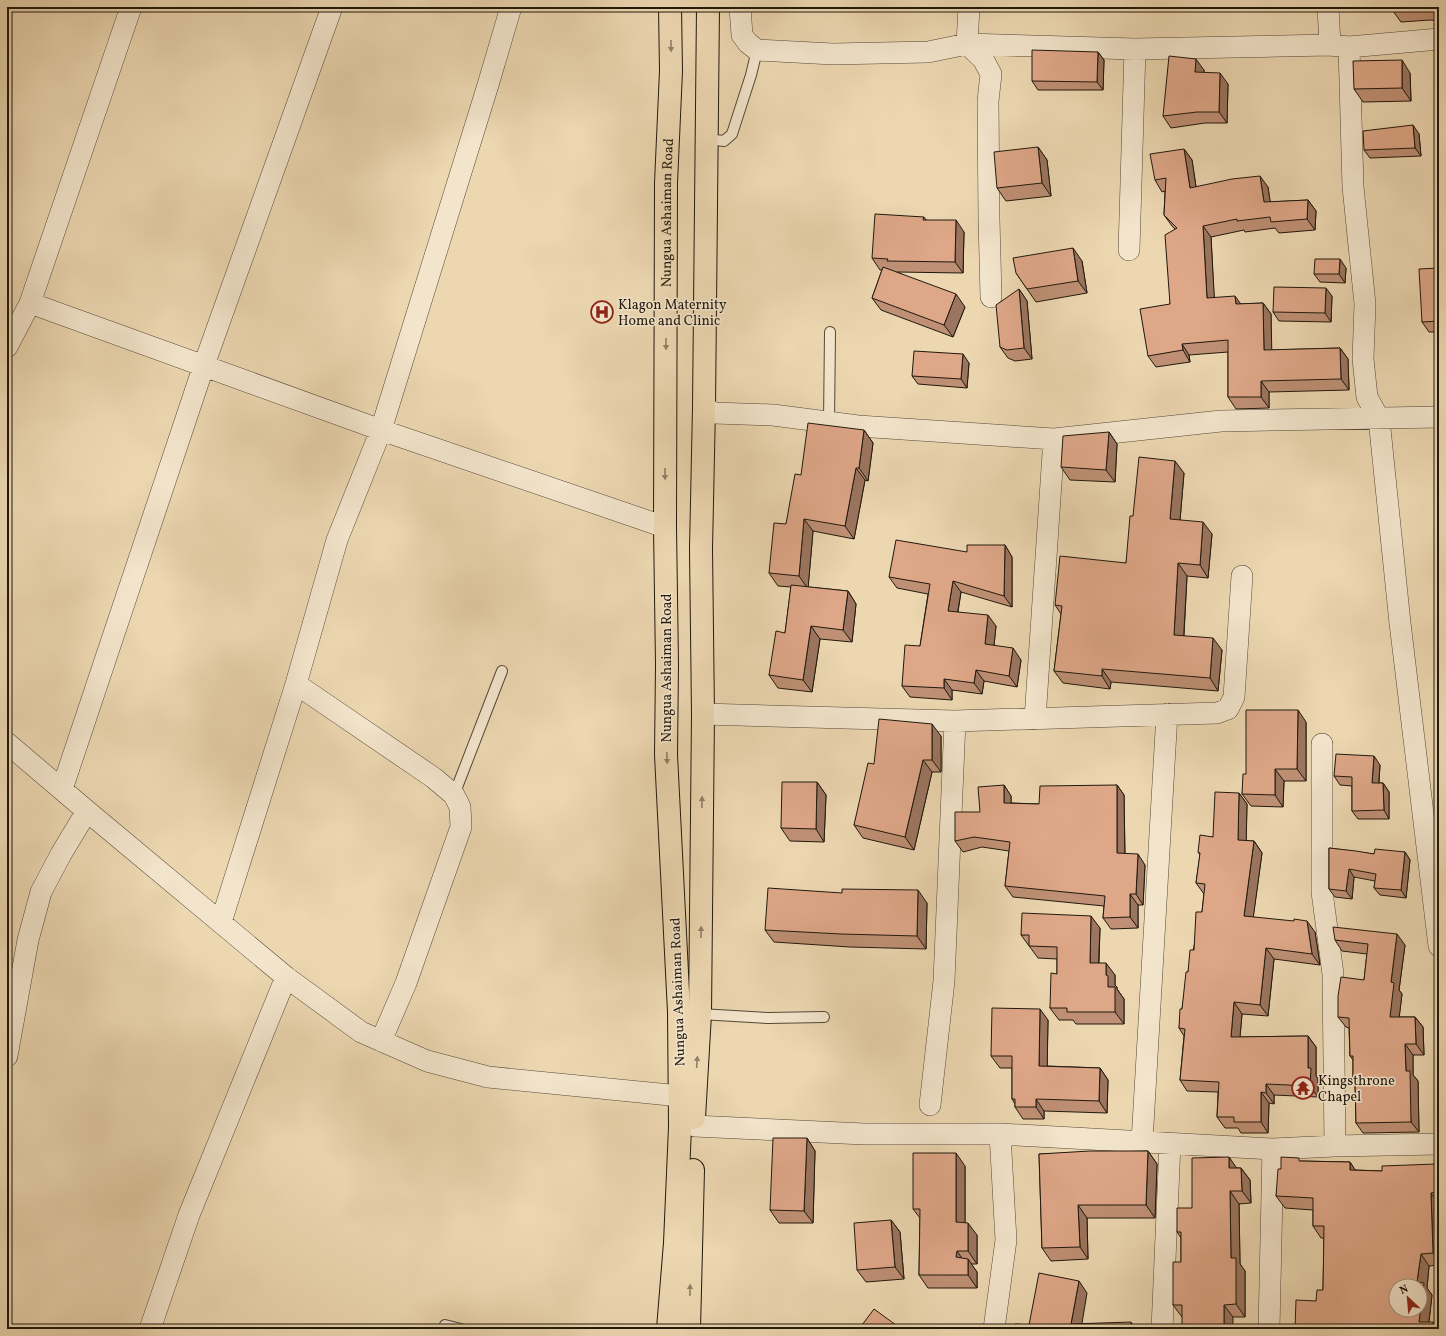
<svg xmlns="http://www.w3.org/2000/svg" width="1446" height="1336" viewBox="0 0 1446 1336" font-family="Vollkorn,serif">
	<rect width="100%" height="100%" fill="#ecd7b1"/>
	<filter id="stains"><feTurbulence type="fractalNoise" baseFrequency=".005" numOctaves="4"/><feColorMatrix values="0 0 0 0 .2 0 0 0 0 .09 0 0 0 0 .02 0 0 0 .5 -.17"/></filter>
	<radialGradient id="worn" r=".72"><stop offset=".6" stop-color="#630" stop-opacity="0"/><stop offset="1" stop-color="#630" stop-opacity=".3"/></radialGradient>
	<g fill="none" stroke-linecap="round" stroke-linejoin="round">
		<!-- service casing -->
		<g stroke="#534836" stroke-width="12">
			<path id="service" d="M706,139L724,141L732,134L751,75L757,50
				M829,422L830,332
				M454,795L502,671
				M700,1014L768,1018L824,1017
				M445,1325L461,1329"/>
		</g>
		<!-- minor casing -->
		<g stroke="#534836" stroke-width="22">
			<path id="minor" d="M740,7L742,35L748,43L757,50L833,54L928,52L967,44L1135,49L1330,45L1349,47L1439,39
				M969,7L967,44L983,59L991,74L988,101L989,219L991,297
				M1328,7L1330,45
				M1349,47L1353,187L1365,304L1363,359L1367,397L1379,419L1400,623L1439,946
				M1129,250L1135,49
				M30,303L381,430L665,527
				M7,347L30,303L131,7
				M704,407L714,413L773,415L858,426L1054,439L1221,421L1439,417
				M296,684L434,778L454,795L460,807L461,827L406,983L381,1041
				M703,714L955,721L1217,713L1228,709L1234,697L1242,576
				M1035,719L1054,439
				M7,743L87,811L286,977L361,1032L427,1061L488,1077L680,1096L695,1094
				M1322,744V892L1333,974L1335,1146
				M62,789L204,365L332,7
				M221,922L296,684L337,540L381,430L488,85L511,7
				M7,1056L28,940L41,892L61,854L87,811
				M930,1105L944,981L955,721
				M694,1126L864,1134H1000L1273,1149L1335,1146L1439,1144
				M1142,1142L1167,714
				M150,1329L189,1215L286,977
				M994,1329L1006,1240L1000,1134
				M1162,1329L1170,1144
				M1269,1329L1273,1149"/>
		</g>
		<!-- primary casing -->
		<g stroke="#20180d" stroke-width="24">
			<g id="primary">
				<path d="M694,1118L700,1014L703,714L701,549L704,407L708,7"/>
				<path id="s1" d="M668,1329L675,1243L680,1127L679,1012L666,755L667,665L665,527L666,183L671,71L670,7"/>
				<path d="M689,1329L693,1170"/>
			</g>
		</g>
		<!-- service -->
		<use href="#service" stroke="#f3e5cc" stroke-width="10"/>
		<!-- minor -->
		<use href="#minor" stroke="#f3e5cc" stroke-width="21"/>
		<!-- primary -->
		<use href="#primary" stroke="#ecd7b1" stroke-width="22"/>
	</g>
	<!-- wall -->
	<path fill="#bf9075" stroke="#20180d" d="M1439,7V21L1430,20L1401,22L1393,11Z
		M1098,52L1104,60L1103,90H1038L1032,81Z
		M1204,70V73L1228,84L1227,123H1205L1171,128L1163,116Z
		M1410,73L1411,101L1363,102L1354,89Z
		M1419,134L1421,156L1370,158L1364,150Z
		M1038,147L1047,160L1051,196L1006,201L997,188Z
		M1184,149L1192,160L1196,187H1268L1270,202L1308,200L1316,211L1315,230L1279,233L1275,228L1245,232L1244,230L1211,237L1214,298L1241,304L1263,303L1271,314V350L1340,348L1348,359L1349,390L1269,392V408L1236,409L1228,397V352L1189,355L1190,362L1156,367L1148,356L1170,304L1175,229L1172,226L1164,215L1165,191L1162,192L1155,180Z
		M924,217L926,220L964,232L963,273L897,272L965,307L953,337L881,310L872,298L882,270H880L872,258Z
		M1082,261L1087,293L1036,302L1016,273Z
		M1346,268L1345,283L1320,282L1314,274Z
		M1439,268V332H1429L1422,322Z
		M1019,289L1027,301L1032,359L1015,361L1008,358L1000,347Z
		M1332,296L1331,322L1279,321L1273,312Z
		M969,363L967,388L918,384L912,376Z
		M864,430L873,443L868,481L865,480L854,539L813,531L808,587L848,591L856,604L852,642L820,639L812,692L778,688L769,675L785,633L791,587L778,586L769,573L786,524L801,475Z
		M1109,432L1117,444L1115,482L1070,480L1061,467Z
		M1184,473L1180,520L1212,534L1208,578L1187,576L1184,636L1222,650L1218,691L1111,682L1110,689L1063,683L1054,671L1061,614L1055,605L1126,563L1133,516Z
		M1005,545L1012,557V607L961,592L958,612L996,626L994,645L1021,660L1017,687L984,681L982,694L952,690V700L910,697L902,686L920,646L928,594L897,588L889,577L967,552Z
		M1306,722V781H1284L1283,807L1251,806L1242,794L1246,774Z
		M941,736V772H932L914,850L863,838L854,825L874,764Z
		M1380,765L1379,783H1383L1389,792V819H1358L1352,811V786L1340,785L1334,776Z
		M817,782L826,795L824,842L790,841L781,828Z
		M1004,785L1011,796V803L1039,804L1117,785L1124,795L1125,854L1145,865L1143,905H1138V928L1111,929L1103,918L1104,906L1013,897L1005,886L1009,851L982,847L963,852L955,841Z
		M1239,793L1247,804L1246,841H1254L1262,853L1253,917L1315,932L1320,965L1274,959L1268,1016L1242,1014L1240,1037L1308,1036L1316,1047V1076L1318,1079V1097L1274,1095V1104L1269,1103L1268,1133H1241L1238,1128H1225L1217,1117L1218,1092L1187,1091L1180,1080L1184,1036L1179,1028L1182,1009L1188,972L1202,912L1204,894L1196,883L1200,855L1198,852L1213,837Z
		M1329,848L1374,854L1405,852L1410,860L1406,898L1380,895L1374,888L1375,881L1354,877L1352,899L1335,897L1329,889Z
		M927,903L926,949L850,947L774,942L765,930Z
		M1100,928L1099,963L1115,975V985L1117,987V989L1124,999V1024H1076L1073,1020H1059L1050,1008L1057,974V959L1038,958L1021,935Z
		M1335,940L1405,945L1399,990L1402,994L1399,1017H1415L1423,1027L1424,1055H1413V1075L1418,1081L1419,1132L1363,1133L1356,1123L1355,1084L1353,1081V1060L1350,1056L1349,1028L1346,1027L1338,1017L1364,980L1367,954L1342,951Z
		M1048,1020L1047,1066L1100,1068L1108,1080L1107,1113L1044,1111V1119H1023L1015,1107V1104L1012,1099V1068H1000L991,1056Z
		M807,1138L815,1151L813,1223H779L770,1210Z
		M1148,1151L1157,1164L1155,1218H1087L1088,1259L1051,1261L1042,1248L1039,1154Z
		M1229,1157L1236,1168H1241L1250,1180L1251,1203L1239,1204L1240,1264L1245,1271V1317H1182L1173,1305L1181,1262V1238L1177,1232L1192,1208Z
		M1301,1161L1350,1162L1355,1170L1382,1171L1439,1168V1265L1429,1266L1427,1288L1432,1295L1429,1322L1438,1329L1316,1301L1323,1290L1324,1238H1321L1313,1226V1210L1285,1208L1276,1196L1281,1169Z
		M965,1166V1223L977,1235V1264H971L977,1272V1288H928L919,1275L920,1218L913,1209Z
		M891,1220L900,1232L904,1279L866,1282L857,1270Z"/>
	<!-- shaded-wall -->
	<path fill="#9b755f" stroke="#20180d" d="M1098,52L1104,60L1103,90L1097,82Z
		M1196,59L1204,70L1203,84L1195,72Z
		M1402,60L1410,73L1411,101L1402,88Z
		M1220,73L1228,84L1227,123L1219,112Z
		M1413,125L1419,134L1421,156L1415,148Z
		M1038,147L1047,160L1051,196L1042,183Z
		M1184,149L1192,160L1198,200L1190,188Z
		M1260,176L1268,187L1272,214L1264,202Z
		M1308,200L1316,211L1315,230L1307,219Z
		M956,220L964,232L963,273L955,262Z
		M1203,226L1211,237L1215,309L1207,298Z
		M1073,248L1082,261L1087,293L1078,281Z
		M1340,259L1346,268L1345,283L1339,274Z
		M1326,288L1332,296L1331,322L1325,313Z
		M1019,289L1027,301L1032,359L1024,348Z
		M956,294L965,307L953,337L944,325Z
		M1235,296L1243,307L1236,304Z
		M1263,303L1271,314L1272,361L1264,350Z
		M1182,344L1189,355L1190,362L1183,350Z
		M1340,348L1348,359L1349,390L1341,379Z
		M963,354L969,363L967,388L961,379Z
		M1261,381L1269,392V408L1261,397Z
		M864,430L873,443L868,481L859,468Z
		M1109,432L1117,444L1115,482L1106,470Z
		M1175,461L1184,473L1179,532L1170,519Z
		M856,468L865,480L854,539L845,526Z
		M804,519L813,531L808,589L799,576Z
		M1203,522L1212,534L1208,578L1200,565Z
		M1005,545L1012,557V607L1004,596Z
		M1178,563L1187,576L1183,648L1174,635Z
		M953,581L961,592L956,622L948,611Z
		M848,591L856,604L852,642L843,630Z
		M988,615L996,626L993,655L985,644Z
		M811,626L820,639L812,692L803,680Z
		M1213,638L1222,650L1218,691L1210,678Z
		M1013,648L1021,660L1017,687L1009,676Z
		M1102,669L1111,682L1110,689L1102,676Z
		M976,670L984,681L982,694L974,683Z
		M944,679L952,690V700L944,688Z
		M1298,710L1306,722V781L1297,769Z
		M932,724L941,736V772L932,760Z
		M1374,756L1380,765L1378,792L1372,783Z
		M923,760L932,772L914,850L905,837Z
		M1275,769L1284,781L1283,807L1275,795Z
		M817,782L826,795L824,842L816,829Z
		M1383,783L1389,792V819L1384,810Z
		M1004,785L1011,796V814L1004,803Z
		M1117,785L1124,795L1125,864L1117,853Z
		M1239,793L1247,804L1246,851L1238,840Z
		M1254,841L1262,853L1252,927L1244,916Z
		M1405,852L1410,860L1406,898L1401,890Z
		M1138,854L1145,865L1143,905L1136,894Z
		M1349,869L1354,877L1352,899L1346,891Z
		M918,890L927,903L926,949L917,936Z
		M1130,894L1138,905V928L1130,917Z
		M1091,916L1100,928L1098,975L1090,963Z
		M1307,921L1315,932L1320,965L1312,954Z
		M1397,934L1405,945L1399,990L1402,994L1398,1028L1390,1017L1391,982Z
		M1266,948L1274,959L1268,1016L1260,1005Z
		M1106,963L1115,975V985L1117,987V989L1124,999V1024L1115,1012L1108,987L1106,975Z
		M1234,1002L1242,1014L1239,1048L1231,1037Z
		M1040,1009L1048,1020L1047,1078L1039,1066Z
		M1415,1017L1423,1027L1424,1055L1416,1044Z
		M1308,1036L1316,1047V1076L1318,1079V1097L1310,1086L1308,1068Z
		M1405,1044L1413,1055V1075L1418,1081L1419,1132L1411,1122L1406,1071Z
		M1100,1068L1108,1080L1107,1113L1099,1101Z
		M1266,1084L1274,1095V1104L1266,1093Z
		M1261,1092L1269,1103L1268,1133L1261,1122Z
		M1036,1099L1044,1111V1119L1036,1107Z
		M807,1138L815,1151L813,1223L804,1211Z
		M1148,1151L1157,1164L1155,1218L1146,1205Z
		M956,1153L965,1166V1235L956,1222Z
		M1229,1157L1238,1170L1229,1168Z
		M1350,1162L1358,1174L1350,1170Z
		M1436,1164L1439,1168V1195L1437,1192Z
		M1241,1168L1250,1180L1251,1203L1242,1191Z
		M1230,1191L1239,1204L1240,1264L1245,1271V1317L1236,1304L1231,1258Z
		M1431,1193L1439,1204V1261L1433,1253Z
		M1078,1205L1087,1218L1088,1259L1080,1247Z
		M891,1220L900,1232L904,1279L895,1267Z
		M968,1223L977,1235V1264L968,1251Z
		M957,1251L966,1264L956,1257Z
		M1421,1254L1429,1266L1427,1288L1432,1295L1428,1329L1419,1322L1417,1282Z
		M968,1259L977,1272V1288L968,1275Z
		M1079,1281L1087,1293L1081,1329L1071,1324Z
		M1224,1305L1233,1317V1329H1224Z
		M1131,1322L1135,1329H1131Z
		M1433,1322L1438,1329H1433Z"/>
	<!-- building -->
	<path fill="#dea788" stroke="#20180d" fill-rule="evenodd" d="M1393,7H1439V11L1422,10L1393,11Z
		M1032,50L1098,52L1097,82L1032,81Z
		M1169,56L1196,59L1195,72L1220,73L1219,112H1197L1163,116Z
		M1402,60V88L1354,89L1353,61Z
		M1413,125L1415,148L1364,150L1363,131Z
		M1038,147L1042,183L997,188L994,152Z
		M1184,149L1190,188L1232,179L1260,176L1264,202L1308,200L1307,219L1271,222L1270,217L1237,221V219L1203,226L1207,298L1235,296L1236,304L1263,303L1264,350L1340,348L1341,379L1261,381V397H1228V340L1182,344L1183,350L1148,356L1140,309L1170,304L1165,235L1177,228L1164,215L1166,178L1155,180L1150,154Z
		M875,214L924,217L923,220H956L955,262L887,261L888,259L872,258Z
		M1073,248L1078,281L1027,289L1016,273L1013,258Z
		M1315,259H1340L1339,274H1314Z
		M883,267L956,294L944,325L872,298Z
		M1439,268V321L1422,322L1419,269Z
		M1274,287L1326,288L1325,313L1273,312Z
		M1019,289L1024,348L1007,350L1000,347L996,305Z
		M914,351L963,354L961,379L912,376Z
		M808,423L864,430L859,468H856L845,526L804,519L799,576L769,573L774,523L786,524L795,474L801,475Z
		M1109,432L1106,470L1061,467L1063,436Z
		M1139,457L1175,461L1170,519L1203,522L1200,565L1178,563L1174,635L1213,638L1210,678L1102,669V676L1054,671L1062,606L1055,605L1060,556L1126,563L1130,516H1133Z
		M896,540L967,552V545H1005L1004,596L953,581L948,611L988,615L985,644L1013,648L1009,676L976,670L974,683L944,679V688L902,686L905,645L920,646L930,584L889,577Z
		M791,585L848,591L843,630L811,626L803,680L769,675L776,631L785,633Z
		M1246,710H1298L1297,769H1275V795L1242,794L1243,774H1246Z
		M879,719L932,724V760H923L905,837L854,825L868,763L874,764Z
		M1336,754L1374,756L1372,783H1383L1384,810L1352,811V777L1334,776Z
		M782,782H817L816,829L781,828Z
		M1004,785V803L1039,804L1040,786L1117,785V853L1138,854L1136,894H1130V917L1103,918L1105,896L1005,886L1010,842L974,837L955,841V812H980L978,787Z
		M1215,792L1239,793L1238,840L1254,841L1244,916L1294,921V919L1307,921L1312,954L1266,948L1260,1005L1234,1002L1231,1037L1308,1036V1068H1311L1310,1086L1266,1084V1093L1261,1092V1122H1234V1117H1217L1219,1082L1180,1080L1185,1029L1179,1028L1180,1009H1182L1186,972H1188L1190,950H1194L1196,912H1202L1205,884L1196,883L1200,853L1198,852L1200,835L1213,837Z
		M1439,842V849L1435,845Z
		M1329,848L1356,851L1374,854L1375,849L1405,852L1401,890L1374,888L1376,874L1349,869L1346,891L1329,889Z
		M768,888L842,893V889L918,890L917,936L841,934L765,930Z
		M1022,913L1091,916L1090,963H1106V975L1108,976V987H1115V1012H1067V1008H1050L1051,973L1057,974V947L1029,946V935H1021Z
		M1333,927L1397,934L1391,982L1394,983L1390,1017H1415L1416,1044H1405L1406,1071H1410L1411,1122L1356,1123L1355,1081H1353V1056H1350L1349,1018L1338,1017V996L1341,977L1364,980L1368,944L1335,940Z
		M992,1008L1040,1009L1039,1066L1100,1068L1099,1101L1036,1099V1107H1015V1099H1012V1056H991Z
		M773,1138H807L804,1211L770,1210Z
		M1090,1151H1148L1146,1205H1078L1080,1247L1042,1248L1039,1154Z
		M913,1153H956V1222L968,1223V1251H957L956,1257L968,1259V1275H919L920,1209H913Z
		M1229,1157V1168H1241L1242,1191H1230L1231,1258H1236V1304L1224,1305V1329H1182V1305H1173V1262H1181V1232H1177V1208H1192V1158Z
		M1281,1157L1299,1158V1161L1350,1162V1170L1382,1171V1166L1436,1164L1437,1192L1431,1193L1433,1253L1421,1254L1417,1282L1424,1283L1419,1322H1433V1329H1295L1296,1300L1316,1301L1317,1290H1323L1324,1226H1313V1198L1276,1196L1278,1169H1281ZM1396,1286H1420V1310H1396Z
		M891,1220L895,1267L857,1270L854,1223Z
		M1039,1273L1079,1281L1071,1324L1131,1322V1329H1014L1015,1324L1029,1325Z
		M874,1309L900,1328V1329H859Z"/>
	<!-- one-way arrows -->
	<defs><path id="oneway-solid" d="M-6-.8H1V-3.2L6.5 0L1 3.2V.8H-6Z"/></defs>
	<g fill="#908167">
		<use href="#oneway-solid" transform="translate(671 46) rotate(89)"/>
		<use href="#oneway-solid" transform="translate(666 344) rotate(90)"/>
		<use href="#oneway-solid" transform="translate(665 474) rotate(90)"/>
		<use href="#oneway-solid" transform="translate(667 758) rotate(88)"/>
		<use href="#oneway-solid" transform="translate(702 802) rotate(-89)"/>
		<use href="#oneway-solid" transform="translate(701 932) rotate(-89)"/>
		<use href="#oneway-solid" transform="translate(697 1062) rotate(-86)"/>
		<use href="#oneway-solid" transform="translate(690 1290) rotate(-89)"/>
	</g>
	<!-- icons -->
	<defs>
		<g id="hospital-ring" transform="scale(1.15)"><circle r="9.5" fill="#f3e5cc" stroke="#8f2418" stroke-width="1.5"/><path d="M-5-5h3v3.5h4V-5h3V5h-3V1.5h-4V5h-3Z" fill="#8f2418"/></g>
		<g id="temple-ring" transform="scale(1.15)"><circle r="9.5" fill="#f3e5cc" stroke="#8f2418" stroke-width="1.5"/><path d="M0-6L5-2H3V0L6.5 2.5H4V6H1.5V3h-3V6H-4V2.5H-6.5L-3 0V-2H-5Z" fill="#8f2418"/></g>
	</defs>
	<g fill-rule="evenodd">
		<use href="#hospital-ring" x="602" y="312"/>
		<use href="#temple-ring" x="1303" y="1088"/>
	</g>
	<g text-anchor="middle" stroke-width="3" stroke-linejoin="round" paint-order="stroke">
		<!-- street labels -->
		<g font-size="14" fill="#20180d" stroke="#f3e5cc">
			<text dy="5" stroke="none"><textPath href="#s1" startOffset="1117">Nungua Ashaiman Road</textPath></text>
			<text transform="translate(666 668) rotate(-90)" y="5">Nungua Ashaiman Road</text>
			<text transform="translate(677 992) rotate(-92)" y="5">Nungua Ashaiman Road</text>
		</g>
		<!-- poi labels -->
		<g font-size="14" fill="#20180d" stroke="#f3e5cc" text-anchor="start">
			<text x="618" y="309">Klagon Maternity<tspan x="618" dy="16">Home and Clinic</tspan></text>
			<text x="1318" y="1085">Kingsthrone<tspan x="1318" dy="16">Chapel</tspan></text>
		</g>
	</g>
	<!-- margin -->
	<rect width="1446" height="1336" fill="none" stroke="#ecd7b1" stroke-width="24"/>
	<rect x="8" y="8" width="1430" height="1320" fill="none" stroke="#20180d" stroke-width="2"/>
	<rect x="12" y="12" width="1422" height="1312" fill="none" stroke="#20180d"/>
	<!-- north arrow -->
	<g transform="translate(1408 1298) rotate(334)"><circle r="19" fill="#f3e5cc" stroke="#9f9380"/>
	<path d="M0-3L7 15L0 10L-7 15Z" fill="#8f2418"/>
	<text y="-6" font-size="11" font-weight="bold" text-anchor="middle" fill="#20180d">N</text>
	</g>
	<rect width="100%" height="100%" filter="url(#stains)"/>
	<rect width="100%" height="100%" fill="url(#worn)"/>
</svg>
